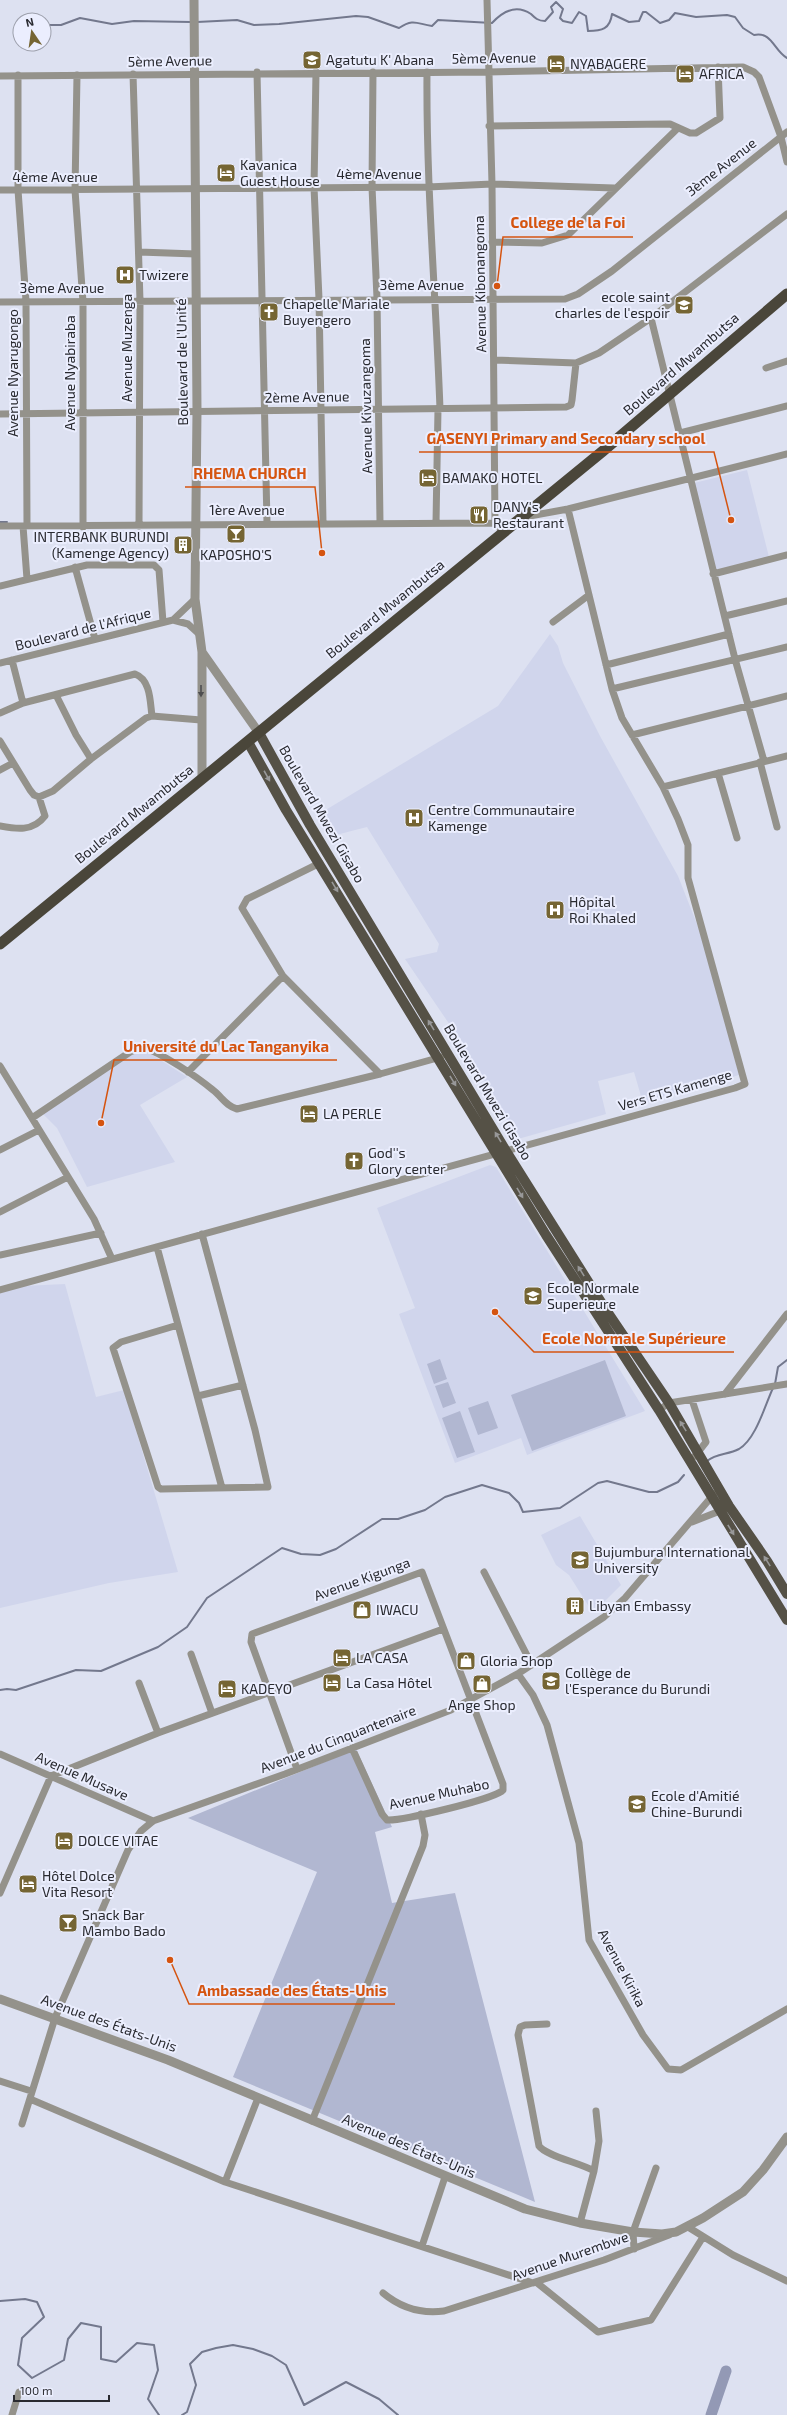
<svg xmlns="http://www.w3.org/2000/svg" width="787" height="2415" viewBox="0 0 787 2415" font-family="'Exo 2',sans-serif">
	<rect width="100%" height="100%" fill="#dde1f1"/>
	<!-- built -->
	<path fill="#d0d5ec" d="M131,270V279L118,280V271Z
		M747,470L769,557L716,570L694,483Z
		M550,634L558,646L563,663L600,736L678,876L706,947L739,1075L643,1103L634,1072L598,1081L606,1114L518,1139L467,1050L405,959L437,952L439,944L367,827L328,837L319,814L498,706Z
		M145,1050L187,1077L140,1105L175,1162L87,1187L57,1128L40,1111L114,1060Z
		M490,1165L496,1167L645,1411L527,1455L521,1438L455,1463L399,1314L415,1308L377,1208Z
		M65,1284L96,1397L124,1390L178,1572L109,1583L0,1608V1293L23,1286Z
		M580,1516L621,1585L593,1613L569,1575L556,1565L541,1535Z"/>
	<!-- green -->
	<path fill="#b1b7d1" d="M440,1359L447,1379L434,1384L427,1364Z
		M605,1360L626,1416L532,1451L511,1395Z
		M448,1382L456,1403L443,1408L435,1386Z
		M488,1401L498,1428L478,1435L468,1408Z
		M460,1411L475,1452L457,1458L442,1418Z
		M356,1749L392,1827L375,1832L392,1903L455,1893L535,2202L233,2077L317,1872L188,1818Z"/>
	<g fill="none" stroke-linecap="round" stroke-linejoin="round">
		<!-- stream -->
		<path stroke="#73788d" stroke-width="2" d="M197,22L237,20L254,25L279,24L356,16L368,17L399,28C414,18 417,24 432,26L438,20L492,23C503,11 516,4 531,14C535,18 538,21 545,21L553,12L551,7L556,2L563,9L560,18L563,21L572,23L579,12L586,16L588,31C602,31 610,29 612,14L629,22L639,21L643,12H646L660,23L669,20L675,13L696,17L727,15L735,17L743,28L754,35C772,31 774,51 787,58
			M44,25H61L80,18L112,24L134,21L191,22
			M0,522H7
			M775,1384L778,1367L787,1360
			M707,1461C717,1453 728,1455 739,1449C756,1439 765,1405 773,1388
			M0,1690L7,1689L16,1690L76,1670L101,1671L158,1647L187,1627L207,1598L282,1548L301,1554L320,1555L336,1549L382,1519H398L425,1510L445,1497L482,1485L509,1493L519,1503L523,1512L560,1508L598,1483L607,1481L649,1492H657L678,1482L684,1475
			M0,2301L25,2299L37,2302L44,2317L22,2338L18,2365L32,2378L64,2360L68,2339L81,2323L101,2327V2359L116,2362L137,2343L154,2345L158,2370L148,2399L159,2415
			M182,2415L187,2412L196,2385L190,2364L202,2352L216,2348L233,2345L253,2349L272,2356L286,2365L304,2405L346,2382L379,2399L398,2415"/>
		<!-- river -->
		<path stroke="#9399b5" stroke-width="11" d="M711,2415L726,2371"/>
		<!-- minor -->
		<path stroke="#94928b" stroke-width="7" d="M487,0L492,184L495,523L503,532
			M257,72L267,523
			M316,72L314,187L319,299L323,523
			M373,72L372,187L377,298L380,523
			M427,72C426,185 436,297 440,409
			M133,74L140,301L139,526
			M18,75V190L26,301L27,526
			M77,75L75,190L83,302V527
			M0,76L488,72L743,67L754,72L759,77L781,137L787,162
			M489,126L670,124L690,133H696L720,118L718,67
			M0,190L428,187L492,184L614,188
			M492,242L542,243L568,235L678,128
			M139,252L196,254
			M0,302L565,299L578,294L612,271L787,132
			M651,318L735,659L764,761
			M494,360L576,363L599,353L651,318L787,214
			M766,368L787,361
			M0,414L566,407L571,405L572,400L576,363
			M680,433L787,406
			M524,517L568,509L787,454
			M436,523L438,409
			M0,526L495,523
			M23,526L27,579
			M75,567L95,639
			M713,574L787,555
			M0,586L87,565H154L159,570L163,622
			M725,616L787,601
			M173,620L188,624L199,634
			M553,622L589,595
			M12,660L23,703
			M0,663L173,620L195,599
			M606,665L729,634
			M612,689L787,647
			M56,695L76,735L91,759
			M0,713L23,703L135,674C151,680 150,702 152,716
			M632,735L787,696
			M0,741L30,790L34,795L39,797
			M760,762L777,827
			M0,770L13,763
			M718,773L737,838
			M663,787L787,756
			M39,797L53,791L91,759L146,718L152,716L201,720
			M0,826C16,829 33,832 45,816L39,797
			M320,863L247,899L242,908L283,976L380,1074
			M0,1066L94,1219L112,1259
			M188,1072L283,976
			M32,1118L130,1052L143,1047C163,1054 196,1076 213,1090C222,1097 226,1106 237,1109L380,1074L441,1057
			M0,1150L39,1130
			M0,1212L68,1177
			M157,1247L222,1488
			M0,1255L101,1233
			M0,1290C245,1221 490,1154 735,1088L745,1084L688,878V845L678,819L663,787L622,718L612,689L568,509
			M178,1325L121,1342L113,1348L158,1487L161,1489L268,1487L255,1430L202,1234
			M725,1394L787,1314
			M198,1396L243,1385
			M692,1400L706,1442L695,1456
			M659,1410L669,1403L787,1384
			M692,1522L725,1509
			M484,1572L532,1665
			M191,1654L212,1713
			M518,1674L533,1695L547,1725L579,1843L589,1940L643,2035L668,2069L681,2070L787,2009
			M139,1683L158,1733
			M0,1754L153,1821
			M297,1769L251,1642L252,1634L422,1572L503,1784V1790C496,1799 401,1821 387,1820L382,1814L352,1748
			M0,1893L51,1776L158,1733L443,1629
			M547,2024L525,2025L520,2027L518,2035L539,2146C546,2156 581,2163 594,2171L580,2223
			M0,2081L31,2091
			M30,2099L225,2182L533,2283
			M312,2121L423,1846L425,1835L421,1814
			M22,2124L55,2018L128,1850L141,1831L153,1821L285,1774L451,1710L519,1673L604,1617L625,1598L714,1494
			M594,2171L599,2141L596,2111
			M225,2182L258,2098
			M688,2227L733,2255L787,2281
			M422,2246L445,2177
			M634,2249L633,2232L656,2168
			M536,2282L598,2332L651,2320L703,2237
			M383,2293C401,2308 421,2314 444,2311L604,2260L669,2235
			M12,2415L19,2392"/>
		<!-- tertiary -->
		<path stroke="#94928b" stroke-width="9" d="M194,0L197,411L195,599L202,652V778
			M202,652L259,733
			M0,1999L168,2060L525,2209L580,2223L633,2232L662,2234L676,2232L703,2218L743,2192L763,2170L787,2137"/>
		<!-- primary -->
		<path stroke="#555146" stroke-width="10" d="M259,733L310,825L506,1151L604,1307L669,1403L729,1506L767,1561L787,1594
			M248,742L286,810L546,1235L659,1410L787,1620"/>
		<!-- trunk -->
		<path stroke="#4a463a" stroke-width="11" d="M0,944L603,451L787,294"/>
	</g>
	<!-- one-way arrows -->
	<defs><path id="oneway-solid" d="M-6-.8H1V-3.2L6.5 0L1 3.2V.8H-6Z"/></defs>
	<use fill="#4e4e50" href="#oneway-solid" transform="translate(201 691) rotate(90)"/>
	<g fill="#989899">
		<use href="#oneway-solid" transform="translate(267 776) rotate(61)"/>
		<use href="#oneway-solid" transform="translate(335 887) rotate(59)"/>
		<use href="#oneway-solid" transform="translate(431 1025) rotate(-121)"/>
		<use href="#oneway-solid" transform="translate(453 1081) rotate(59)"/>
		<use href="#oneway-solid" transform="translate(498 1137) rotate(-121)"/>
		<use href="#oneway-solid" transform="translate(520 1193) rotate(59)"/>
		<use href="#oneway-solid" transform="translate(581 1271) rotate(-122)"/>
		<use href="#oneway-solid" transform="translate(683 1426) rotate(-122)"/>
		<use href="#oneway-solid" transform="translate(731 1530) rotate(58)"/>
		<use href="#oneway-solid" transform="translate(767 1561) rotate(-122)"/>
	</g>
	<!-- icons -->
	<defs>
		<g id="school-square" transform="scale(1)"><rect x="-9" y="-9" width="18" height="18" rx="4" fill="#756533" stroke="#ebeefe"/><path d="M0-5L7-2L0 1L-7-2ZM-4 1L0 2.5L4 1V4Q0 6-4 4Z" fill="#fff"/></g>
		<g id="hotel-square" transform="scale(1)"><rect x="-9" y="-9" width="18" height="18" rx="4" fill="#756533" stroke="#ebeefe"/><path d="M-6-4.5h1.5V1H6V5H4.5V3h-9V5H-6ZM-4 0a1.8 1.8 0 1 1 3.6 0ZM.5 0V-2.5h3Q6-2.5 6 0Z" fill="#fff"/></g>
		<g id="hospital-square" transform="scale(1)"><rect x="-9" y="-9" width="18" height="18" rx="4" fill="#756533" stroke="#ebeefe"/><path d="M-5-5h3v3.5h4V-5h3V5h-3V1.5h-4V5h-3Z" fill="#fff"/></g>
		<g id="university-square" transform="scale(1)"><rect x="-9" y="-9" width="18" height="18" rx="4" fill="#756533" stroke="#ebeefe"/><path d="M0-5L7-2L0 1L-7-2ZM-4 1L0 2.5L4 1V4Q0 6-4 4Z" fill="#fff"/></g>
		<g id="church-square" transform="scale(1)"><rect x="-9" y="-9" width="18" height="18" rx="4" fill="#756533" stroke="#ebeefe"/><path d="M-1.2-6h2.4v3.5h3.3v2.4h-3.3V6h-2.4V-.1h-3.3v-2.4h3.3Z" fill="#fff"/></g>
		<g id="restaurant-square" transform="scale(1)"><rect x="-9" y="-9" width="18" height="18" rx="4" fill="#756533" stroke="#ebeefe"/><path d="M-5-6h1v4h1v-4h1v4h1v-4h1v5L-1.5 .5V6h-2V.5L-5-1ZM5-6V6H3V1.5H1.5Q1.5-4 5-6Z" fill="#fff"/></g>
		<g id="bar-square" transform="scale(1)"><rect x="-9" y="-9" width="18" height="18" rx="4" fill="#756533" stroke="#ebeefe"/><path d="M-6-5H6L.8 .8V4.5H3.5V6h-7V4.5H-.8V.8Z" fill="#fff"/></g>
		<g id="building-square" transform="scale(1)"><rect x="-9" y="-9" width="18" height="18" rx="4" fill="#756533" stroke="#ebeefe"/><path d="M-4-6H4V6H1V3H-1V6H-4ZM-2.5-4.3h1.7v1.8h-1.7ZM.8-4.3h1.7v1.8H.8ZM-2.5-1h1.7V.8h-1.7ZM.8-1h1.7V.8H.8Z" fill="#fff"/></g>
		<g id="shop-square" transform="scale(1)"><rect x="-9" y="-9" width="18" height="18" rx="4" fill="#756533" stroke="#ebeefe"/><path d="M-5-2.5h2.3a2.7 3.5 0 0 1 5.4 0H5L5.5 6h-11ZM-1.5-2.5h3a1.5 2.3 0 0 0-3 0Z" fill="#fff"/></g>
	</defs>
	<g fill-rule="evenodd">
		<use href="#school-square" x="312" y="60"/>
		<use href="#hotel-square" x="556" y="64"/>
		<use href="#hotel-square" x="685" y="74"/>
		<use href="#hotel-square" x="226" y="173"/>
		<use href="#hospital-square" x="125" y="275"/>
		<use href="#university-square" x="684" y="305"/>
		<use href="#church-square" x="269" y="312"/>
		<use href="#hotel-square" x="428" y="478"/>
		<use href="#restaurant-square" x="479" y="515"/>
		<use href="#bar-square" x="236" y="534"/>
		<use href="#building-square" x="183" y="545"/>
		<use href="#hospital-square" x="414" y="818"/>
		<use href="#hospital-square" x="555" y="910"/>
		<use href="#hotel-square" x="309" y="1114"/>
		<use href="#church-square" x="354" y="1161"/>
		<use href="#school-square" x="533" y="1296"/>
		<use href="#university-square" x="580" y="1560"/>
		<use href="#building-square" x="575" y="1606"/>
		<use href="#shop-square" x="362" y="1610"/>
		<use href="#hotel-square" x="342" y="1658"/>
		<use href="#shop-square" x="466" y="1661"/>
		<use href="#school-square" x="551" y="1681"/>
		<use href="#hotel-square" x="332" y="1683"/>
		<use href="#shop-square" x="482" y="1684"/>
		<use href="#hotel-square" x="227" y="1689"/>
		<use href="#school-square" x="637" y="1804"/>
		<use href="#hotel-square" x="64" y="1841"/>
		<use href="#hotel-square" x="28" y="1884"/>
		<use href="#bar-square" x="68" y="1923"/>
	</g>
	<g text-anchor="middle" stroke-width="4" stroke-linejoin="round" paint-order="stroke">
		<!-- street labels -->
		<g font-size="14" fill="#292a30" stroke="#ebeefe">
			<text transform="translate(494 58) rotate(-1)" y="5">5ème Avenue</text>
			<text transform="translate(170 61) rotate(-1)" y="5">5ème Avenue</text>
			<text transform="translate(721 167) rotate(-38)" y="5">3ème Avenue</text>
			<text x="379" y="179">4ème Avenue</text>
			<text x="55" y="182">4ème Avenue</text>
			<text transform="translate(480 284) rotate(-91)" y="5">Avenue Kibonangoma</text>
			<text x="422" y="290">3ème Avenue</text>
			<text x="62" y="293">3ème Avenue</text>
			<text transform="translate(127 348) rotate(-90)" y="5">Avenue Muzenga</text>
			<text transform="translate(182 362) rotate(-91)" y="5">Boulevard de l'Unité</text>
			<text transform="translate(681 364) rotate(-41)" y="5">Boulevard Mwambutsa</text>
			<text transform="translate(13 373) rotate(-90)" y="5">Avenue Nyarugongo</text>
			<text transform="translate(70 373) rotate(-90)" y="5">Avenue Nyabiraba</text>
			<text transform="translate(307 397) rotate(-1)" y="5">2ème Avenue</text>
			<text transform="translate(366 406) rotate(-91)" y="5">Avenue Kivuzangoma</text>
			<text x="247" y="515">1ère Avenue</text>
			<text transform="translate(385 609) rotate(-39)" y="5">Boulevard Mwambutsa</text>
			<text transform="translate(83 629) rotate(-14)" y="5">Boulevard de l'Afrique</text>
			<text transform="translate(134 814) rotate(-39)" y="5">Boulevard Mwambutsa</text>
			<text transform="translate(322 814) rotate(60)" y="5">Boulevard Mwezi Gisabo</text>
			<text transform="translate(675 1090) rotate(-16)" y="5">Vers ETS Kamenge</text>
			<text transform="translate(488 1092) rotate(59)" y="5">Boulevard Mwezi Gisabo</text>
			<text transform="translate(362 1579) rotate(-20)" y="5">Avenue Kigunga</text>
			<text transform="translate(338 1739) rotate(-21)" y="5">Avenue du Cinquantenaire</text>
			<text transform="translate(82 1776) rotate(24)" y="5">Avenue Musave</text>
			<text transform="translate(439 1794) rotate(-12)" y="5">Avenue Muhabo</text>
			<text transform="translate(622 1968) rotate(62)" y="5">Avenue Kirika</text>
			<text transform="translate(109 2023) rotate(20)" y="5">Avenue des États-Unis</text>
			<text transform="translate(409 2146) rotate(23)" y="5">Avenue des États-Unis</text>
			<text transform="translate(570 2256) rotate(-19)" y="5">Avenue Murembwe</text>
		</g>
		<!-- poi labels -->
		<g font-size="14" fill="#292a30" stroke="#ebeefe" text-anchor="start">
			<text x="326" y="65">Agatutu K' Abana</text>
			<text x="570" y="69">NYABAGERE</text>
			<text x="699" y="79">AFRICA</text>
			<text x="240" y="170">Kavanica<tspan x="240" dy="16">Guest House</tspan></text>
			<text x="139" y="280">Twizere</text>
			<text x="670" y="302" text-anchor="end">ecole saint<tspan x="670" dy="16">charles de l'espoir</tspan></text>
			<text x="283" y="309">Chapelle Mariale<tspan x="283" dy="16">Buyengero</tspan></text>
			<text x="442" y="483">BAMAKO HOTEL</text>
			<text x="493" y="512">DANY's<tspan x="493" dy="16">Restaurant</tspan></text>
			<text x="169" y="542" text-anchor="end">INTERBANK BURUNDI<tspan x="169" dy="16">(Kamenge Agency)</tspan></text>
			<text x="236" y="560" text-anchor="middle">KAPOSHO'S</text>
			<text x="428" y="815">Centre Communautaire<tspan x="428" dy="16">Kamenge</tspan></text>
			<text x="569" y="907">Hôpital<tspan x="569" dy="16">Roi Khaled</tspan></text>
			<text x="323" y="1119">LA PERLE</text>
			<text x="368" y="1158">God''s<tspan x="368" dy="16">Glory center</tspan></text>
			<text x="547" y="1293">Ecole Normale<tspan x="547" dy="16">Superieure</tspan></text>
			<text x="594" y="1557">Bujumbura International<tspan x="594" dy="16">University</tspan></text>
			<text x="589" y="1611">Libyan Embassy</text>
			<text x="376" y="1615">IWACU</text>
			<text x="356" y="1663">LA CASA</text>
			<text x="480" y="1666">Gloria Shop</text>
			<text x="565" y="1678">Collège de<tspan x="565" dy="16">l'Esperance du Burundi</tspan></text>
			<text x="346" y="1688">La Casa Hôtel</text>
			<text x="241" y="1694">KADEYO</text>
			<text x="482" y="1710" text-anchor="middle">Ange Shop</text>
			<text x="651" y="1801">Ecole d'Amitié<tspan x="651" dy="16">Chine-Burundi</tspan></text>
			<text x="78" y="1846">DOLCE VITAE</text>
			<text x="42" y="1881">Hôtel Dolce<tspan x="42" dy="16">Vita Resort</tspan></text>
			<text x="82" y="1920">Snack Bar<tspan x="82" dy="16">Mambo Bado</tspan></text>
		</g>
	</g>
	<!-- callouts -->
	<path fill="none" stroke="#d55410" stroke-width="1.5" d="M497 286L503 237H633M731 520L714 452H419M322 553L315 487H185M101 1123L114 1060H337M495 1312L534 1352H734M170 1960L189 2004H395"/>
	<g fill="#d55410" stroke="#ebeefe" stroke-width="1.5">
		<circle cx="497" cy="286" r="4"/>
		<circle cx="731" cy="520" r="4"/>
		<circle cx="322" cy="553" r="4"/>
		<circle cx="101" cy="1123" r="4"/>
		<circle cx="495" cy="1312" r="4"/>
		<circle cx="170" cy="1960" r="4"/>
	</g>
	<g font-size="15" text-anchor="middle" font-weight="bold" fill="#d55410" stroke="#ebeefe" stroke-width="4" stroke-linejoin="round" paint-order="stroke">
		<text x="568" y="228">College de la Foi</text>
		<text x="566" y="444">GASENYI Primary and Secondary school</text>
		<text x="250" y="479">RHEMA CHURCH</text>
		<text x="226" y="1052">Université du Lac Tanganyika</text>
		<text x="634" y="1344">Ecole Normale Supérieure</text>
		<text x="292" y="1996">Ambassade des États-Unis</text>
	</g>
	<!-- north arrow -->
	<g transform="translate(32 32) rotate(347)"><circle r="19" fill="#ebeefe" stroke="#9da0ac"/>
	<path d="M0-3L7 15L0 10L-7 15Z" fill="#756533"/>
	<text y="-6" font-size="11" font-weight="bold" text-anchor="middle" fill="#292a30">N</text>
	</g>
	<!-- scale -->
	<path d="M14 2395v6h95v-6" fill="none" stroke="#292a30" stroke-width="2"/>
	<text x="20" y="2395" font-size="12" fill="#292a30" stroke="#ebeefe" stroke-width="3" paint-order="stroke">100 m</text>
</svg>
